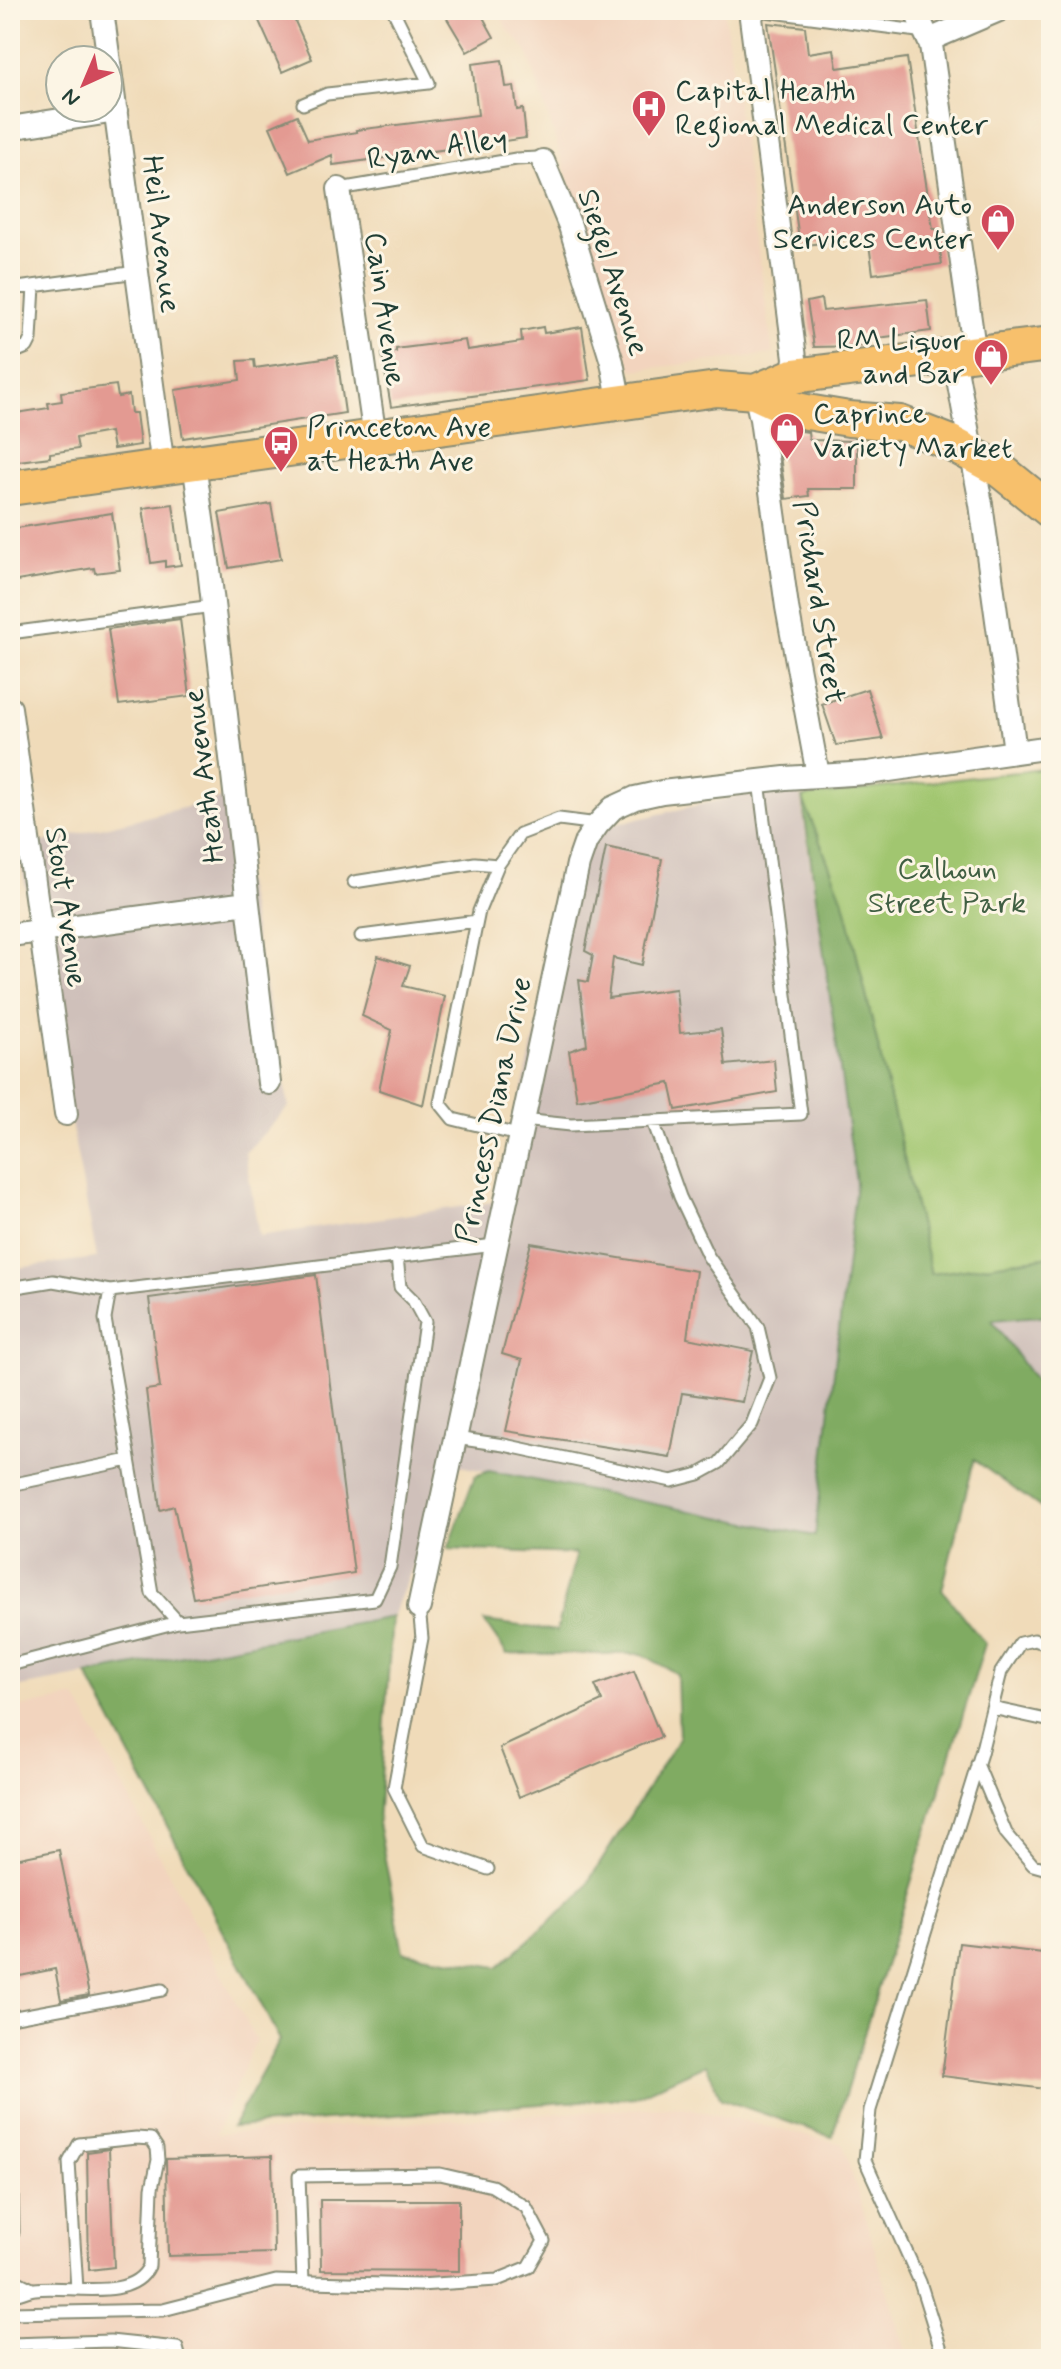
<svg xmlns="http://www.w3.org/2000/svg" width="1061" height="2369" viewBox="0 0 1061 2369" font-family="Mynerve,sans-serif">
	<rect width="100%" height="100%" fill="#fcf5e5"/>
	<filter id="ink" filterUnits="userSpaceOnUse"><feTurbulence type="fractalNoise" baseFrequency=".0125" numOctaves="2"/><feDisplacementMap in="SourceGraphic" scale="16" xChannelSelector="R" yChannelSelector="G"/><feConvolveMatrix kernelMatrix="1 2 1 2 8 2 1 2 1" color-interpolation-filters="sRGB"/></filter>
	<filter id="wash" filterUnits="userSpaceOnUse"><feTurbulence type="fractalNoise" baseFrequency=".006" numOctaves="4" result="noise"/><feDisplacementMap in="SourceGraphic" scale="32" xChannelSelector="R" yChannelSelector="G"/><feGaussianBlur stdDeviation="1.8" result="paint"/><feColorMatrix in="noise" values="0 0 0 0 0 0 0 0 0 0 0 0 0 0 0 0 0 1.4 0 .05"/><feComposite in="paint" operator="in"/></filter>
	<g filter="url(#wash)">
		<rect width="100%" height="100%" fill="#f0dbb9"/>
		<!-- built -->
		<path fill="#f2d4be" d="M498,10H724L773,354L633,370L620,341L527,51L506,27Z
			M76,1697L256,2040L216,2134L679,2106L843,2144L908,2359H10V1709Z"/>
		<!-- industrial -->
		<path fill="#cfc0ba" d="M798,782L856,1183L815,1536L445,1463L435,1513L392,1617L10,1689V1269L97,1258L18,848L228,797L289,1107L245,1153L259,1236L494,1202L586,831Z
			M1051,1315V1397L1035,1381L991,1319Z"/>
		<!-- green -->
		<path fill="#a1c670" stroke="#608252" stroke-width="2" d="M1051,768V1256L931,1274L845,905L802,797Z"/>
		<!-- forest -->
		<path fill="#80ab62" stroke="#50744b" stroke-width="2" d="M802,797L845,905L931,1274L1051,1256V1315L992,1320L1035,1381L1051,1397V1515L974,1460L942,1590L985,1644L832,2137L721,2099L706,2064L635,2097L232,2127L280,2040L87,1674L392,1617L378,1823L403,1952L498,1967L580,1895L679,1738L677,1674L642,1654H507L484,1621L557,1631L576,1554L448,1549L475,1476L489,1471L815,1536L856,1183Z"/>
		<g id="blocks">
			<!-- building -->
			<path fill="#e39a92" d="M257,10H290L312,59L282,72L259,21L261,20Z
				M442,10H479L494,37L467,52Z
				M768,23L805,27L808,53L834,49L837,68L907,58L933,229H937L942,264L873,274L868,236L800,246Z
				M502,60L506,87L514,86L517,110L523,109L526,138L333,165L332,155L290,173L270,127L297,115L308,140L357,132L356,130L478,115L472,64Z
				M821,299L823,311L927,300L931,331L863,340V346L814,347L807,302Z
				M543,327L544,333L582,327L590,380L391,407L382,354L396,352V349L465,340L467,350L522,342L521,331Z
				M337,356L345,413L183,438L175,390L240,380L238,361L254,360L255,368Z
				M116,385L118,397L129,395L131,413H136L140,445L113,449L110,432L76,438L78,449L50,453V457L10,462V414L49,408L48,403L62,401L61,392Z
				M801,431L808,432L809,440L857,441V489H808L809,496L786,499L777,435Z
				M173,504L181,565L165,567V561L151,563L143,508Z
				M271,504L281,559L229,568L219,513Z
				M112,513L120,570L95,573L94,568L11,582L10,529Z
				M180,619L190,696L119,705L108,629Z
				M867,689L883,739L836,745L822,704Z
				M606,847L662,859L642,965L613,958L608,998L676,989L680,1033L721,1029L726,1065L774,1060L777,1092L676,1110L670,1083L577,1100L569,1051L587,1045L579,980L588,982L593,955L585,951Z
				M378,956L410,966L403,986L445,996L423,1105L379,1090L392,1030L362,1016Z
				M531,1243L696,1271L687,1338L753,1351L742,1402L682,1393L670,1457L506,1431L522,1360L502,1354Z
				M316,1275L354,1573L193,1598L174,1506L160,1510L146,1390L160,1388L149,1298Z
				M634,1671L661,1737L519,1797L500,1748L602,1701L595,1685Z
				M59,1850L89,1995L61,2000L55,1969L10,1978V1860Z
				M959,1943L1051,1954V2043L1045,2089L942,2076Z
				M109,2149L114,2267L89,2270L87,2152Z
				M272,2156L274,2253L168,2256L166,2159Z
				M320,2200H459V2271L321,2270Z"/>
		</g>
	</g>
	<g filter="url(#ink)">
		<use href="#blocks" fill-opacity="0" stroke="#888c76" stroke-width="2"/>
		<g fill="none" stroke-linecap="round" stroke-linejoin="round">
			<!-- service casing -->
			<g stroke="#888c76" stroke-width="15">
				<path id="service" d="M753,13L758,10L925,32
					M303,104L327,94L429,83L393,10
					M339,189L516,159L538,158L543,161
					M10,289L137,272
					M10,354L27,347L31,339L34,286
					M10,633L213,606
					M354,882L475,863L498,865
					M361,936L477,921
					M522,1120L571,1125L801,1114L759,781
					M518,1135L453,1119L440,1103L479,911L498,865L520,834L559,819L598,824
					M397,1256L400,1287L413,1300L425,1322L390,1567L375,1599L178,1622L152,1593L105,1319L110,1291L495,1245
					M10,1288L53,1281L110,1291
					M455,1438L504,1445L672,1481L699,1474L719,1463L752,1424L770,1378L758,1327L708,1256L680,1197L653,1121
					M10,1485L129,1460
					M419,1607L422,1638L394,1788L423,1846L488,1869
					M10,1665L178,1622
					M992,1708L1051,1721
					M977,1764L1006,1833L1033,1865L1051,1870
					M10,2018L162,1990
					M10,2173L12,2175L13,2232L10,2234
					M10,2278L32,2289
					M10,2295C20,2295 26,2290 35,2289C68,2284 132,2303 149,2266L152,2188L158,2160L157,2148L151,2139L136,2138L79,2144L69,2162L77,2289
					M10,2313L163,2310L276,2281L419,2285L497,2280L529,2267L544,2241L526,2207L492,2186L440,2174L299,2176L303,2282
					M10,2344L110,2341L177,2348L180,2359
					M944,2359L920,2282L865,2160L870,2110L981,1753L1001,1672L1020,1643L1034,1640L1051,1645"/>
			</g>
			<!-- minor casing -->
			<g stroke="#888c76" stroke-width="26">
				<path id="minor" d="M102,10L163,467
					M915,10L931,45L975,355
					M753,13L751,18L795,358L793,376
					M929,40L999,10
					M10,128L116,111
					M543,161L570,226L612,362L620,404
					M339,189L375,438
					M954,357L981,504L1015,751
					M755,392L761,419L787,607L818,775
					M194,463L209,569L269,1083
					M10,708L66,1114
					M10,935L247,903
					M419,1607L578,864L586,841L598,824L613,808L635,798L662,792L785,778L868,773L1051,747"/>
			</g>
			<!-- primary casing -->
			<g stroke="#888c76" stroke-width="38">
				<path id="primary" d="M755,392L793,376L1051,344
					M10,488L717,389L755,392L789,408L807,412L849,419L900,423L949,442L1000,470L1051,511"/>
			</g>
			<!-- service -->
			<use href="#service" stroke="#fff" stroke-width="11"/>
			<!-- minor -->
			<use href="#minor" stroke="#fff" stroke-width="22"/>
			<!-- primary -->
			<use href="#primary" stroke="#f7c06c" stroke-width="34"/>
		</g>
	</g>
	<!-- icons -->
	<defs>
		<g id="hospital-pin" transform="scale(1.8)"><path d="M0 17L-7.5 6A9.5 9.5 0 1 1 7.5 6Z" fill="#d1495b" stroke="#fcf5e5"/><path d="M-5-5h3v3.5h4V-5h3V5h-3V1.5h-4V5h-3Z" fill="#fff"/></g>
		<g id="shop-pin" transform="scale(1.8)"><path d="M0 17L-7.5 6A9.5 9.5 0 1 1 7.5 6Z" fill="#d1495b" stroke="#fcf5e5"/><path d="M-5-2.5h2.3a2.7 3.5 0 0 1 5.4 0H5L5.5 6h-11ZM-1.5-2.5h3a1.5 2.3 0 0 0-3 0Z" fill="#fff"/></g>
		<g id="bus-pin" transform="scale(1.8)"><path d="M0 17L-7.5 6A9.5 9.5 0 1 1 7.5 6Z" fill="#d1495b" stroke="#fcf5e5"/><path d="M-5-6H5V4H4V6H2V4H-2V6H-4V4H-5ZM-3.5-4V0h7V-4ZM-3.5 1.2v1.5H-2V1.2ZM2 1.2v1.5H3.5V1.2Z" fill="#fff"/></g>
	</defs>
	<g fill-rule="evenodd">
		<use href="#hospital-pin" x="649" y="107"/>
		<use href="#shop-pin" x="998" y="221"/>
		<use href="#shop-pin" x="991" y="356"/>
		<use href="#shop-pin" x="787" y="430"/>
		<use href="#bus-pin" x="281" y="443"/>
	</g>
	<g text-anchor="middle" stroke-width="6" stroke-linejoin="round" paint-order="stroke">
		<!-- poi labels -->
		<g font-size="30" fill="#1f3d34" stroke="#fcf5e5" text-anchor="start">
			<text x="675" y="100">Capital Health<tspan x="675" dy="34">Regional Medical Center</tspan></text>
			<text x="972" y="214" text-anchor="end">Anderson Auto<tspan x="972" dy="34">Services Center</tspan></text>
			<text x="965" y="349" text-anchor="end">RM Liquor<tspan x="965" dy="34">and Bar</tspan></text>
			<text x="813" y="423">Caprince<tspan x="813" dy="34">Variety Market</tspan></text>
			<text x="307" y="436">Princeton Ave<tspan x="307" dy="34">at Heath Ave</tspan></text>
		</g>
		<!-- street labels -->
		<g font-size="30" fill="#1f3d34" stroke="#fcf5e5">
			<text transform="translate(437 148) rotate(-9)" y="10">Ryan Alley</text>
			<text transform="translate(162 234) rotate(83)" y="10">Heil Avenue</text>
			<text transform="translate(614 272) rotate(72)" y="10">Siegel Avenue</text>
			<text transform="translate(386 309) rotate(82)" y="10">Cain Avenue</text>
			<text transform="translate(820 602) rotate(81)" y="10">Prichard Street</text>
			<text transform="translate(203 776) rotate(-97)" y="10">Heath Avenue</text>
			<text transform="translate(67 907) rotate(82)" y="10">Stout Avenue</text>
			<text transform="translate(493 1110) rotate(-78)" y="10">Princess Diana Drive</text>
		</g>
		<!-- park labels -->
		<g font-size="30" fill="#405f43" stroke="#fcf5e5">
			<text x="947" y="878">Calhoun<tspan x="947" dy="34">Street Park</tspan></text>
		</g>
	</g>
	<!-- margin -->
	<rect width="1061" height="2369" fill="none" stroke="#fcf5e5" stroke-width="40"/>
	<!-- north arrow -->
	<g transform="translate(84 84) rotate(224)"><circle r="38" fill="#fcf5e5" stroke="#a4ab9e" stroke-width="2"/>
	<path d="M0-6L14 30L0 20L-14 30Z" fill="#d1495b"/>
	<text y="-12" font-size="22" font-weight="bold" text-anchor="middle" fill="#1f3d34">N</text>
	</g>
</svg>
